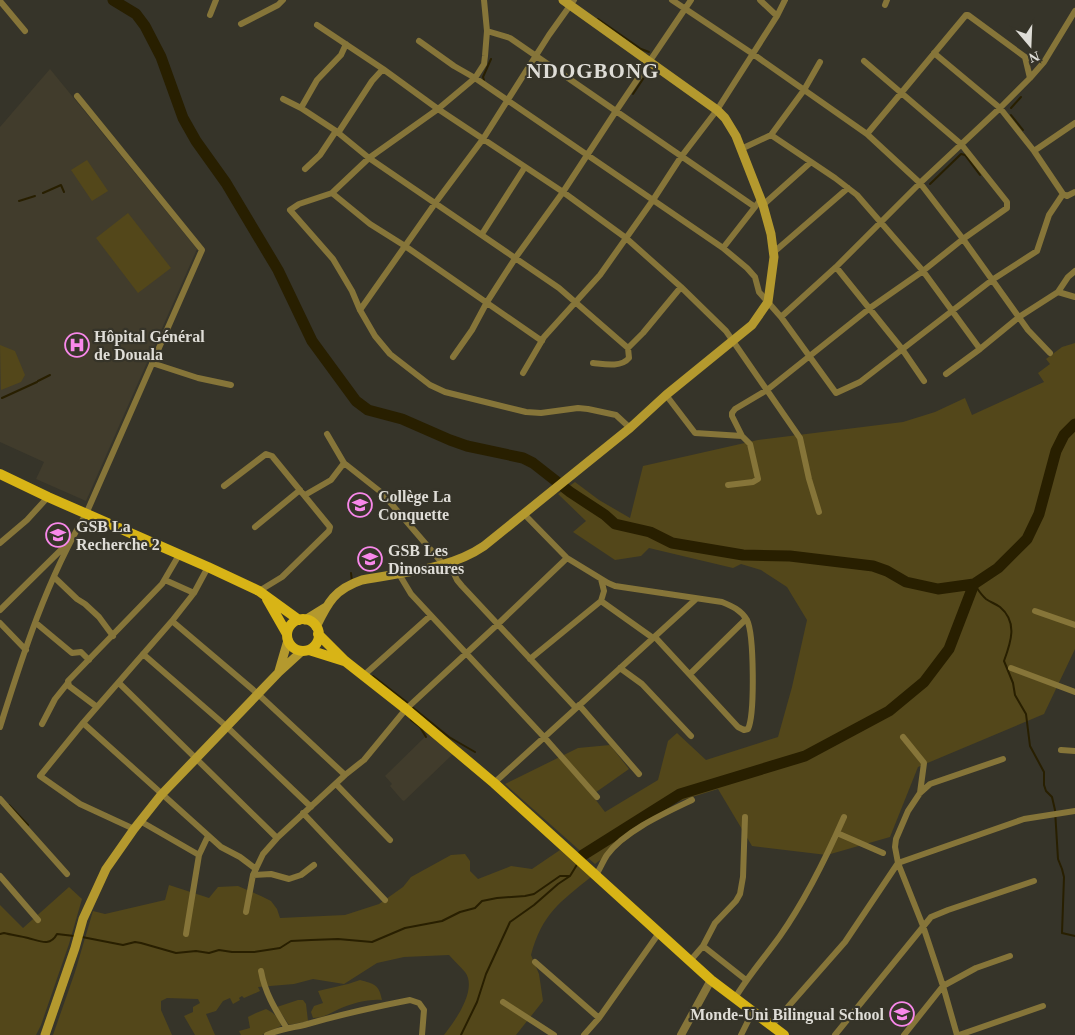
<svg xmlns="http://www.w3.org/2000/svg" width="1075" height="1035" viewBox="0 0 1075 1035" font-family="'Times New Roman',serif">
	<rect width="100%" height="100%" fill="#363429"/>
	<!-- built -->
	<path fill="#413c2c" d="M50,69L197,249L86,501L36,479L44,462L0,442V127Z
		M428,734L453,754L404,801L402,800L390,786L392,784L385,776Z"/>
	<!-- green -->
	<path fill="#53471a" d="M87,160L108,191L92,201L71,170Z
		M128,213L171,268L138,293L96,238Z
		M1075,343V649L1044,714L918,767L890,837L827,855L752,846L718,789L676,802L595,864L505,784L578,748L610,745L629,769L592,795L605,812L658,780L668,741L677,733L706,760L778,737L792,687L807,620L787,587L761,570L741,564L733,568L649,548L641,556L615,560L573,532L586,521L558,494L575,482L599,500L630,518L643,466L758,440L903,422L935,412L965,398L972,415L1044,382L1038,373L1050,364L1046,359L1062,347Z
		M0,345L15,351L25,375L21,382L1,390Z
		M560,850L591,877C560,902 542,914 531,955L539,974L543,1001L516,1035H444C455,1021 478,989 465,972C460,966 454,961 449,955L404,957L377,963L344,984L313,979L294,984L258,987L260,991L244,998L242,996L239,998L240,1000L233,1004L230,998L223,1001L216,1011L206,1014L215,1035H195L184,1016L193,1012V1007L200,1003L198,999L167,998L161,1001V1010L172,1035H53L75,972L93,911L105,914L165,900L169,885L209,898L218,887L238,886L261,896L271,901L277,909L280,918L345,915L379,904L403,887L411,877L451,855L465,854L470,861V871L478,879L511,866L532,869Z
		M69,887L82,899L69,944L41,1025L36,1035H0V905L23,928Z
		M360,980C374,984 379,984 382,1000C368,999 353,1003 339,1009C331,1013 323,1018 313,1018L311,1012L314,1006L323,1003L318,991L348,984Z
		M298,1000H303L306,1004L308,1021L289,1025L277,1007Z
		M266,1009C273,1012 280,1018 281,1026L262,1035H241L239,1031L250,1028L248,1017L256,1013Z"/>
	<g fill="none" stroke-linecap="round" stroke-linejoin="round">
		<!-- stream -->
		<path stroke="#281f00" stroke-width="2" d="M598,19L641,49L649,52
			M484,80L483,77L491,59
			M633,94L645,76
			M1011,108L1021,97
			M1011,115L1023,130
			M930,184L961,154L965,155L980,175
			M43,193L61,185L64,192
			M19,201L35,196
			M38,381L50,375
			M2,398L37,382
			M351,573L352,581
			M974,584C977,588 981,595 986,599C990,602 996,604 1000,607C1018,622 1011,642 1004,661L1013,683L1015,695L1026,714L1030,746L1044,772V785L1046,791L1052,797L1055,810L1058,859L1062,869L1064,877L1062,933L1075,936
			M373,676L409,704
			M412,707L449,737L475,752
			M411,720L420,727L426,737
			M9,805L28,825
			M0,934L4,933C12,935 20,936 28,938C40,941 50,947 57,934L74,936
			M82,937L123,945L135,942L141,943L176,953L196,951L209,953L219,950L232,952H254L280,948L291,941L311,940L338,939L372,942L405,928L442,921L460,912L475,908L482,901L497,898L525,896L534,894L560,876H570
			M461,1035L477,1002L486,974L510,922L534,905L558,884L570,876L578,863"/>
		<!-- river -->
		<path stroke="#281f00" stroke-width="11" d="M113,0L136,14L145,26L161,57L183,118L196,141L226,183L278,270L312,341L356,401L368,410L402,419L450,440L467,446L523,458L533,463L570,492L605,515L615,524L650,532L672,543L743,555L790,556L873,566L887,571L906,582L938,589L974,584L998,568L1027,539L1039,514L1056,451L1064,435L1075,424
			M583,855L680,794L805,756L889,711L924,682L949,649L974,584"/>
		<!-- minor -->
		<path stroke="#867539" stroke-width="6" d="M672,0L753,54L867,134L920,183L963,239L923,271L870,308L767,390L735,409L732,413V416L742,436
			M760,0L777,16
			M0,1L25,31
			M885,5L887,0
			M210,15L216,0
			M241,24L278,5L283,0
			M317,25L383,69
			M487,31L510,38L755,207L761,199
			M419,41L454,66L475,78L723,248L747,268L755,277L759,292L781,317L836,393L860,382L992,280L1037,251L1049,215L1063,194
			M934,53L1000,108L1034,151L1063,194L1067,196L1075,192
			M864,61L961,144L1007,202V208L963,239L1028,330L1050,353
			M283,99L301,108L336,131L369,158L559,288L628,348
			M301,108L317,80L341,55L346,44
			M338,133L372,81L383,69L438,109L563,192L626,238L681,287L726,331L800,438L809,479L819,512
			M867,134L966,15H968L1025,57L1030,78
			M771,135L835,178L857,195L923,271L980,349
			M741,149L771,135L804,90L820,62
			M1034,151L1075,123
			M305,169L320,155L336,131
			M332,193L369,158L438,109L475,78L484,64L485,56L487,31L484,0
			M763,205L811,162
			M482,234L525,167
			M723,248L755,207
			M774,252L848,188
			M836,267L902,349L924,381
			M1058,292L1075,297
			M360,310L436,202L483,139L549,35L574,0
			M781,317L836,267L920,183L1000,108L1030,78L1044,62L1075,11
			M542,341L405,246L370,224L332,193L299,204L290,210L333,259L352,291L360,310L375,336L390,354L430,385L445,392L526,412L541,413L578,408L588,409L616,415L630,428
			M628,348L643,333L681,287
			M453,357L472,330L487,302L516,257L563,192L616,111L691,0
			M152,363L198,378L231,385
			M593,363C603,364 621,368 629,358L628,348
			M523,373L544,337L600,275L653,200L681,157L717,110L777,16L785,0
			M946,374L980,349L1019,317L1058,292L1068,277L1075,271
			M666,395L695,433L742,436L750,444L758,479L753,482L728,485
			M327,434L344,463L382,493L443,564
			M224,486L266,454L272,456L330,527L329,531L282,577L259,591
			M305,495L331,480L344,463
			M524,514L567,558
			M255,527L300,490
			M0,543L27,520L48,497
			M449,563L457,580L462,586L576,708
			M399,574L411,594L544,737L597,797
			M54,577L77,599L85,604L99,617L113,636
			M165,580L194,593
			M601,601L653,638
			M0,610L66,545
			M1035,611L1075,625
			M172,621L258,694L345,775L278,837L263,854L253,875L246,912
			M0,623L26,650
			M36,623L72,653L81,652L89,660
			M143,654L226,726L311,807
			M530,659L601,601L604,591L601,579
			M620,668L642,684L691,736
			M1011,668L1075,692
			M690,674L746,619
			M363,676L430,616
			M119,683L275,836L278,837
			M579,705L639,774
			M97,707L69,686L68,681L162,584L179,555
			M83,723L221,847L240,857L256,869
			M42,724L55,699L67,684
			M0,727C23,654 47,579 86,514L202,250L77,96
			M903,737L924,763L920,793
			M1061,750L1075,751
			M345,775L364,760L406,709L498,624L567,558L608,583L615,586L722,602C732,606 741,610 747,620C754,634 755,714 748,729L744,730L738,727L655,637
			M494,783L696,599
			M336,784L390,840
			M0,799L67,874
			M303,813L385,900
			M140,821L199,855
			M134,829L80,804L40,776L83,723L172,621L194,593L208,567
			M837,833L883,853
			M253,875L271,874L289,879L301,875L314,865
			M596,875C600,869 603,861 607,855C624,831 667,812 692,800
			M0,876L38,920
			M186,934L199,855L208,836
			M703,946L746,980
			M690,961L703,946L715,923L736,901L740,894L743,877L745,817
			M535,962L599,1018
			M261,971C265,993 275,1009 286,1027
			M735,998C748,976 765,957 780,936C806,899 826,858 844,817
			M503,1002L554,1035
			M772,1025L845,942L898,863L1024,819L1075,811
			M267,1035C279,1029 291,1028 304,1025C339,1015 374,1007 410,1000L419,1003L424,1010L422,1035
			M584,1035L599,1018L659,933
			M741,1035L753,1011
			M835,1035L931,917L948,910L1034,881
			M904,1035L943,986L976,968L1010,956
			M957,1035L943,986L923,926L898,863L895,847L896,839L908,811L920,793L930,784L1003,759
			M959,1035L1043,1006"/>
		<!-- tertiary -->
		<path stroke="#867539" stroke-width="8" d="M681,1035L711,980"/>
		<!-- secondary -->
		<path stroke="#b4992e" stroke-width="9" d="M305,620L326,607
			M316,627C328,602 335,589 362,580C403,572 449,570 484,546L630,428L666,395L752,325L768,302L774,257L771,234L763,205L736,136L725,118L717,110L563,0
			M279,671L288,640
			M45,1035L75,948L83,919L106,869L134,829L161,795L279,672L302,651"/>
		<!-- primary -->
		<path stroke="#d8b416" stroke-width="10" d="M0,474L48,497L208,567L259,591L299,620
			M267,599L287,634
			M287 635a16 16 0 1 1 32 0a16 16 0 1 1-32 0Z
			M318,634L345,661L406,709L494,783L711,980L784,1035
			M309,650L344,661"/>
	</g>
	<!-- icons -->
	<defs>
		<g id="hospital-ring" transform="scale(1.25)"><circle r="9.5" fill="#363429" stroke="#f888ea" stroke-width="1.5"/><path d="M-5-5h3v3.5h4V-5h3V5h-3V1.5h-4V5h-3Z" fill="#f888ea"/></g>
		<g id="school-ring" transform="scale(1.25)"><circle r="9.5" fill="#363429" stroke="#f888ea" stroke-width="1.5"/><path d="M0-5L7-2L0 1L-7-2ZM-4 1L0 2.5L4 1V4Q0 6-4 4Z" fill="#f888ea"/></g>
	</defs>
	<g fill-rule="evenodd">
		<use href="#hospital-ring" x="77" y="345"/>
		<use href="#school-ring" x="360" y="505"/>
		<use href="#school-ring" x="58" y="535"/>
		<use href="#school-ring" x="370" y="559"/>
		<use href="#school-ring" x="902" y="1014"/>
	</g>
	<g text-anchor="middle" stroke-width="4.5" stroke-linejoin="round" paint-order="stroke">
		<!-- poi labels -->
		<g font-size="16" font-weight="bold" fill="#dfddd7" stroke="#363429" text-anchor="start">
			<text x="94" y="342">Hôpital Général<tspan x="94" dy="18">de Douala</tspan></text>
			<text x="378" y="502">Collège La<tspan x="378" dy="18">Conquette</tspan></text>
			<text x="76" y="532">GSB La<tspan x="76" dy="18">Recherche 2</tspan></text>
			<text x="388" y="556">GSB Les<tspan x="388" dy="18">Dinosaures</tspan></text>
			<text x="884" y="1020" text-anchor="end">Monde-Uni Bilingual School</text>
		</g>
		<!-- district labels -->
		<g font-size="21" font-weight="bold" letter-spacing="1" fill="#dfddd7" stroke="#363429">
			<text x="593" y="78">NDOGBONG</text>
		</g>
	</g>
	<!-- north arrow -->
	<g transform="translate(1030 45) rotate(161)" stroke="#363429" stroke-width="4" paint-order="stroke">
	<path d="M0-4L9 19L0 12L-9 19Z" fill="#dfddd7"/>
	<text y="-8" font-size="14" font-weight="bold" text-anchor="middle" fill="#dfddd7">N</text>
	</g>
</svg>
